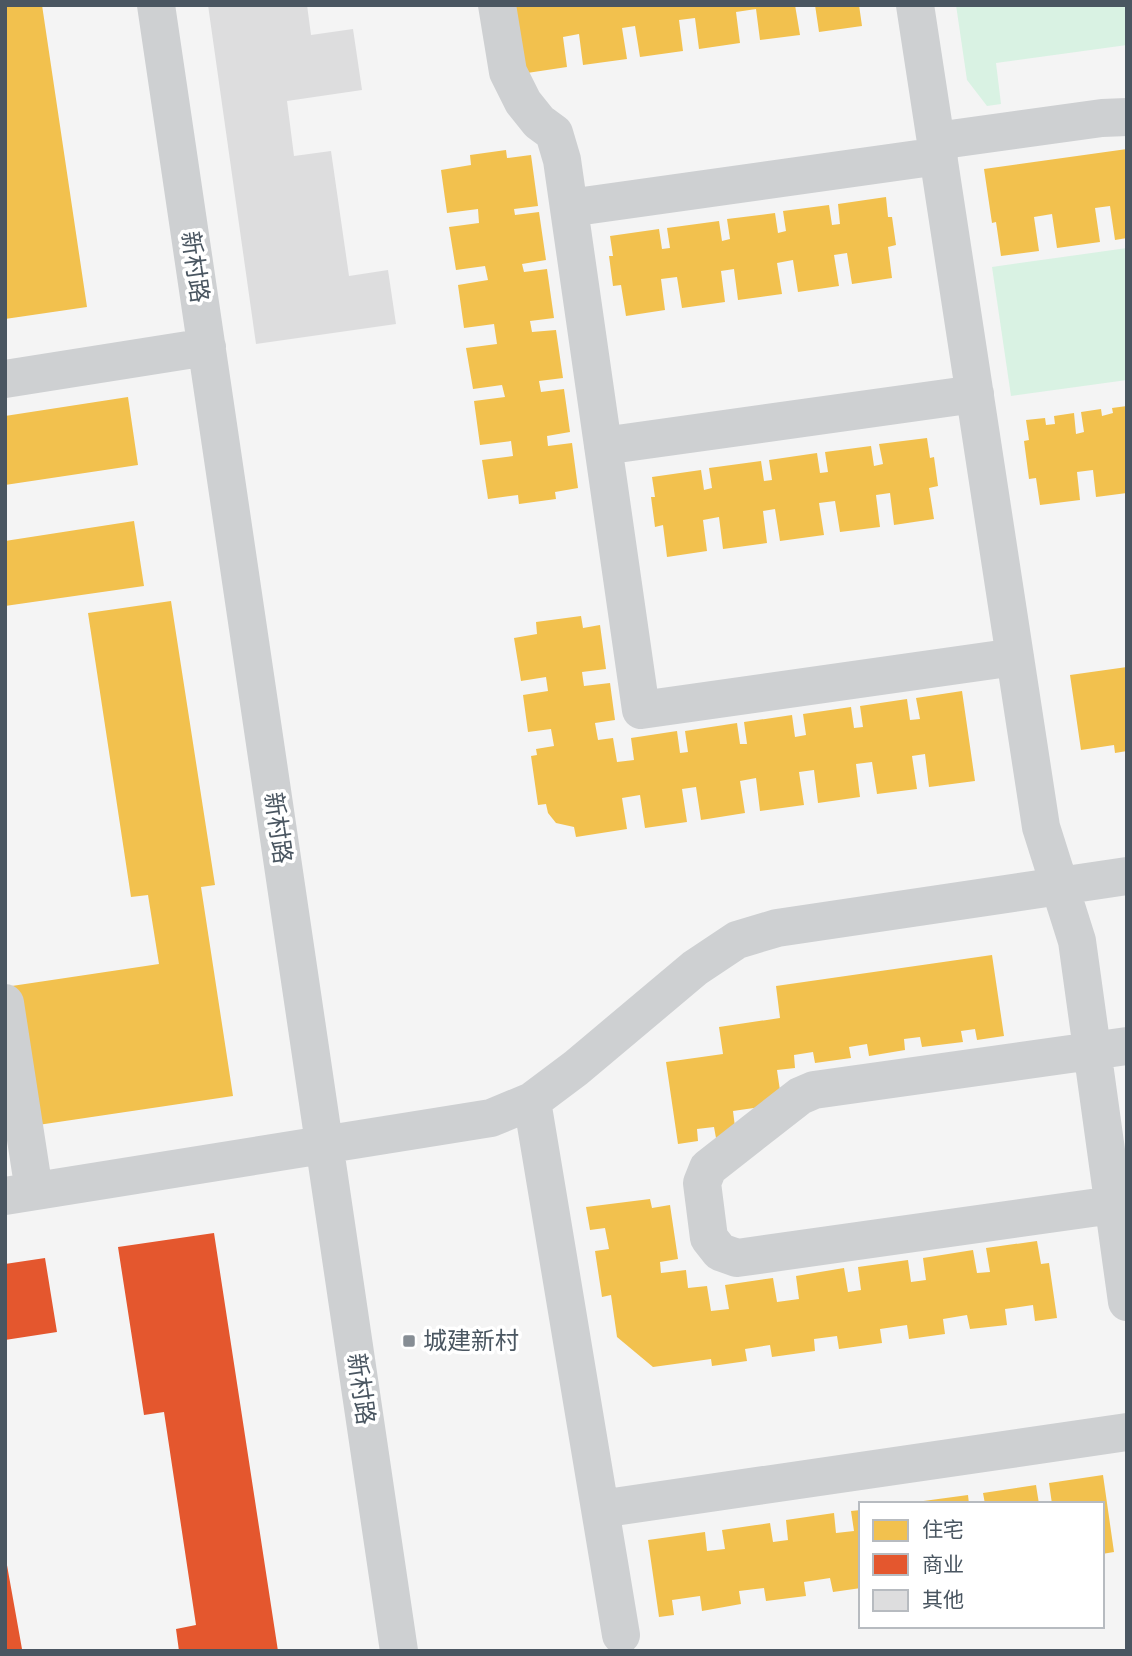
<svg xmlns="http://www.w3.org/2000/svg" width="1132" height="1656" viewBox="0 0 1132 1656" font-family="Karla,'Noto Sans SC',sans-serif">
	<rect width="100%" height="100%" fill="#f4f4f4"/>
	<!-- green -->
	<path fill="#d9f2e3" d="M956,5H1127V45L996,63L1001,104L987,106L967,80Z
		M1127,248V380L1011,396L992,267Z"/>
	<!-- homes -->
	<path fill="#f2c14e" d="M5,5H42L87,307L5,319Z
		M513,5H795L800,35L760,40L756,9L736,12L740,43L699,49L695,18L679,20L683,51L640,57L635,26L622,28L627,59L583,65L579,34L563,37L567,67L527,73Z
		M815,5H859L862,26L819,32Z
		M1127,149V238L1115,240L1110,206L1095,208L1100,242L1057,248L1052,214L1034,217L1039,251L1001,256L996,222L992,223L984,169Z
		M506,150L507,158L531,155L538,206L514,209L515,215L539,212L546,260L522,264L524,272L547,269L554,318L530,321L532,332L556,330L563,378L539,381L541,392L564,389L570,432L547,436L548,446L572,443L578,488L555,492L556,499L519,504L518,495L488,499L482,460L513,456L511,441L480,445L474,401L505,397L502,385L473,389L466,348L497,344L494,324L464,328L458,285L488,280L485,266L456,270L449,227L479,223L478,209L447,213L441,170L471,165L470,155Z
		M886,197L888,217H892L896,245L888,247L892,278L852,284L847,253L834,255L839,286L798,292L793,260L777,263L782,294L738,300L734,269L721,271L725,302L682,308L677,277L661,279L665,310L626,316L621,285L613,286L609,256H613L610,236L659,229L662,249L670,248L667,228L719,221L722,241L730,239L727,219L775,213L778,233L786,231L783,211L829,205L832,225L840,224L838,204Z
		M128,397L138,465L5,485V416Z
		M1127,406V493L1096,497L1093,470L1077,472L1080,500L1040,505L1036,478L1029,479L1024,441L1029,440L1026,420L1045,418L1046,425L1055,424L1054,416L1074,413L1076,434L1084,432L1081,412L1101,409L1102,416L1113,413L1112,408Z
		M927,438L930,458L934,457L938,486L929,488L934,519L894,525L890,493L876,495L880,527L840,532L835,501L819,503L824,535L780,541L775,509L763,511L767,543L723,549L719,517L703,520L707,551L667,557L663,525L655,527L651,497H655L652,477L701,470L704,490L712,488L709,468L761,461L764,481L772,480L769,460L817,453L820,473L828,472L825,452L871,446L874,466L883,464L879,444Z
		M134,521L144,586L5,606V541Z
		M171,601L215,885L201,887L233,1096L38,1125L5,987L159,964L148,895L131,897L88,613Z
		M581,616L583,628L600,625L606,669L582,672L584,686L610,683L615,720L595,723L598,740L613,738L617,762L634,760L631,738L677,731L680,753L688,752L685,731L737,723L740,744H747L744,722L792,715L795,737L806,735L803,714L851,707L854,728L863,727L860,706L907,699L910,720L920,719L916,698L962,691L975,781L929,787L925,754L912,756L917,789L877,794L872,762L856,764L860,797L818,803L814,770L799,772L804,805L760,811L756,778L740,781L745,813L701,820L696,787L682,789L687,822L645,828L640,795L622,798L627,829L576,837L574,827L556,823L548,813L546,804L538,805L531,756L537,755L536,749L554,746L551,729L528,732L523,695L548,691L546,677L521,681L514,638L537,634L536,622Z
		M1127,667V751L1115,753L1114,745L1081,750L1070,675Z
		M992,955L1004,1036L977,1040L975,1029L961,1031L963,1042L922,1047L920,1037L904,1039L905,1050L869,1056L867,1044L849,1047L851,1058L815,1063L813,1052L794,1055L795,1068L777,1070L782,1104L733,1111L736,1135L716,1138L714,1127L697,1129L698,1141L678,1144L666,1062L723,1054L719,1027L780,1018L776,986Z
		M650,1199L652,1208L670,1205L678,1259L660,1262L661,1273L686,1270L688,1288L707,1286L711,1311L729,1309L725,1285L773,1278L777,1302L799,1299L796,1276L844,1268L848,1292L861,1290L858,1267L908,1260L911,1282L926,1280L923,1258L973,1250L977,1273L990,1272L986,1248L1037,1241L1041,1264L1049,1263L1057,1318L1035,1321L1033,1305L1005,1309L1007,1325L970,1329L967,1315L943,1319L945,1334L909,1339L907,1325L880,1329L882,1343L839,1349L837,1336L814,1339L815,1351L772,1357L770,1345L745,1349L747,1361L712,1366L711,1359L653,1367L617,1337L611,1295L602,1297L595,1251L609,1249L605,1228L590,1230L586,1207Z
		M1103,1475L1114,1552L1102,1554V1504H1052L1049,1483Z
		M1036,1485L1039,1504H985L983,1493Z
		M968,1495L969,1504H916V1502Z
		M861,1510V1588L833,1592L830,1578L804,1582L806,1596L766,1601L764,1588L739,1591L741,1604L702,1611L700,1596L672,1600L674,1615L659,1617L648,1540L705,1532L707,1551L725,1549L722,1530L770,1523L773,1542L788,1540L786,1520L834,1513L836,1533L854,1531L851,1511Z"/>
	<!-- shops -->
	<path fill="#e4572e" d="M214,1233L278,1651H179L176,1629L196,1625L164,1412L144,1415L118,1247Z
		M45,1258L57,1332L5,1340V1264Z
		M5,1554L22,1649L12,1651H5Z"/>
	<!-- building -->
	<path fill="#ddddde" d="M208,5H307L311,35L353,29L362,90L287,101L294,156L331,151L349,276L388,270L396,324L256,344Z"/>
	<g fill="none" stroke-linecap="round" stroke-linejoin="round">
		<!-- minor -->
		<path stroke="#ced0d2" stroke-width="38" d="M156,5L399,1651
			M497,5L508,72L523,102L539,122L554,133L562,160L641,710L1015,657
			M915,5L1041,827L1077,941L1127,1302
			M936,141L1102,118L1127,117
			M569,208L939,156
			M5,379L207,347
			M603,446L975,394
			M5,1003L34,1191
			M532,1101L621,1635
			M5,1196L491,1118L532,1101L576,1068L695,968L737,940L777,928L1127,876
			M1113,1205L737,1258L720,1252L709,1238L702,1183L708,1168L800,1096L814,1090L1127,1046
			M600,1509L1127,1432"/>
	</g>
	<!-- markers -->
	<rect fill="#868d94" stroke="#fff" stroke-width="2.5" x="402" y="1334" width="14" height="14" rx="3.5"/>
	<g text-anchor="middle" stroke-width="7" stroke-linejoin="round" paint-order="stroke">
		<!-- street labels -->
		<g font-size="24" fill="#4a5661" stroke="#fff">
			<text transform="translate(195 267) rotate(82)" y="8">新村路</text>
			<text transform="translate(278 828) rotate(82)" y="8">新村路</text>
			<text transform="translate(361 1389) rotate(82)" y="8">新村路</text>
		</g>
		<!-- poi labels -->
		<g font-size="24" fill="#4a5661" stroke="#fff" text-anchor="start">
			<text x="423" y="1349">城建新村</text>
		</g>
	</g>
	<!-- border -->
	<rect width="1132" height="1656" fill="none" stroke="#4a5661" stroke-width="14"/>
	<!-- legend -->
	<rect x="859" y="1502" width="245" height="126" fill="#ffffff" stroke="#b7bbc0" stroke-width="2"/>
	<rect x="873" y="1520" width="35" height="21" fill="#f2c14e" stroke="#b7bbc0" stroke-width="2"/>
	<text x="922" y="1537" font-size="21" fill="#4a5661">住宅</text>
	<rect x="873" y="1554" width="35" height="21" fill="#e4572e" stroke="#b7bbc0" stroke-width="2"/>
	<text x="922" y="1572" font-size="21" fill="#4a5661">商业</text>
	<rect x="873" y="1590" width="35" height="21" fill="#ddddde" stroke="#b7bbc0" stroke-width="2"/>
	<text x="922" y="1607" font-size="21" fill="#4a5661">其他</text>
</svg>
